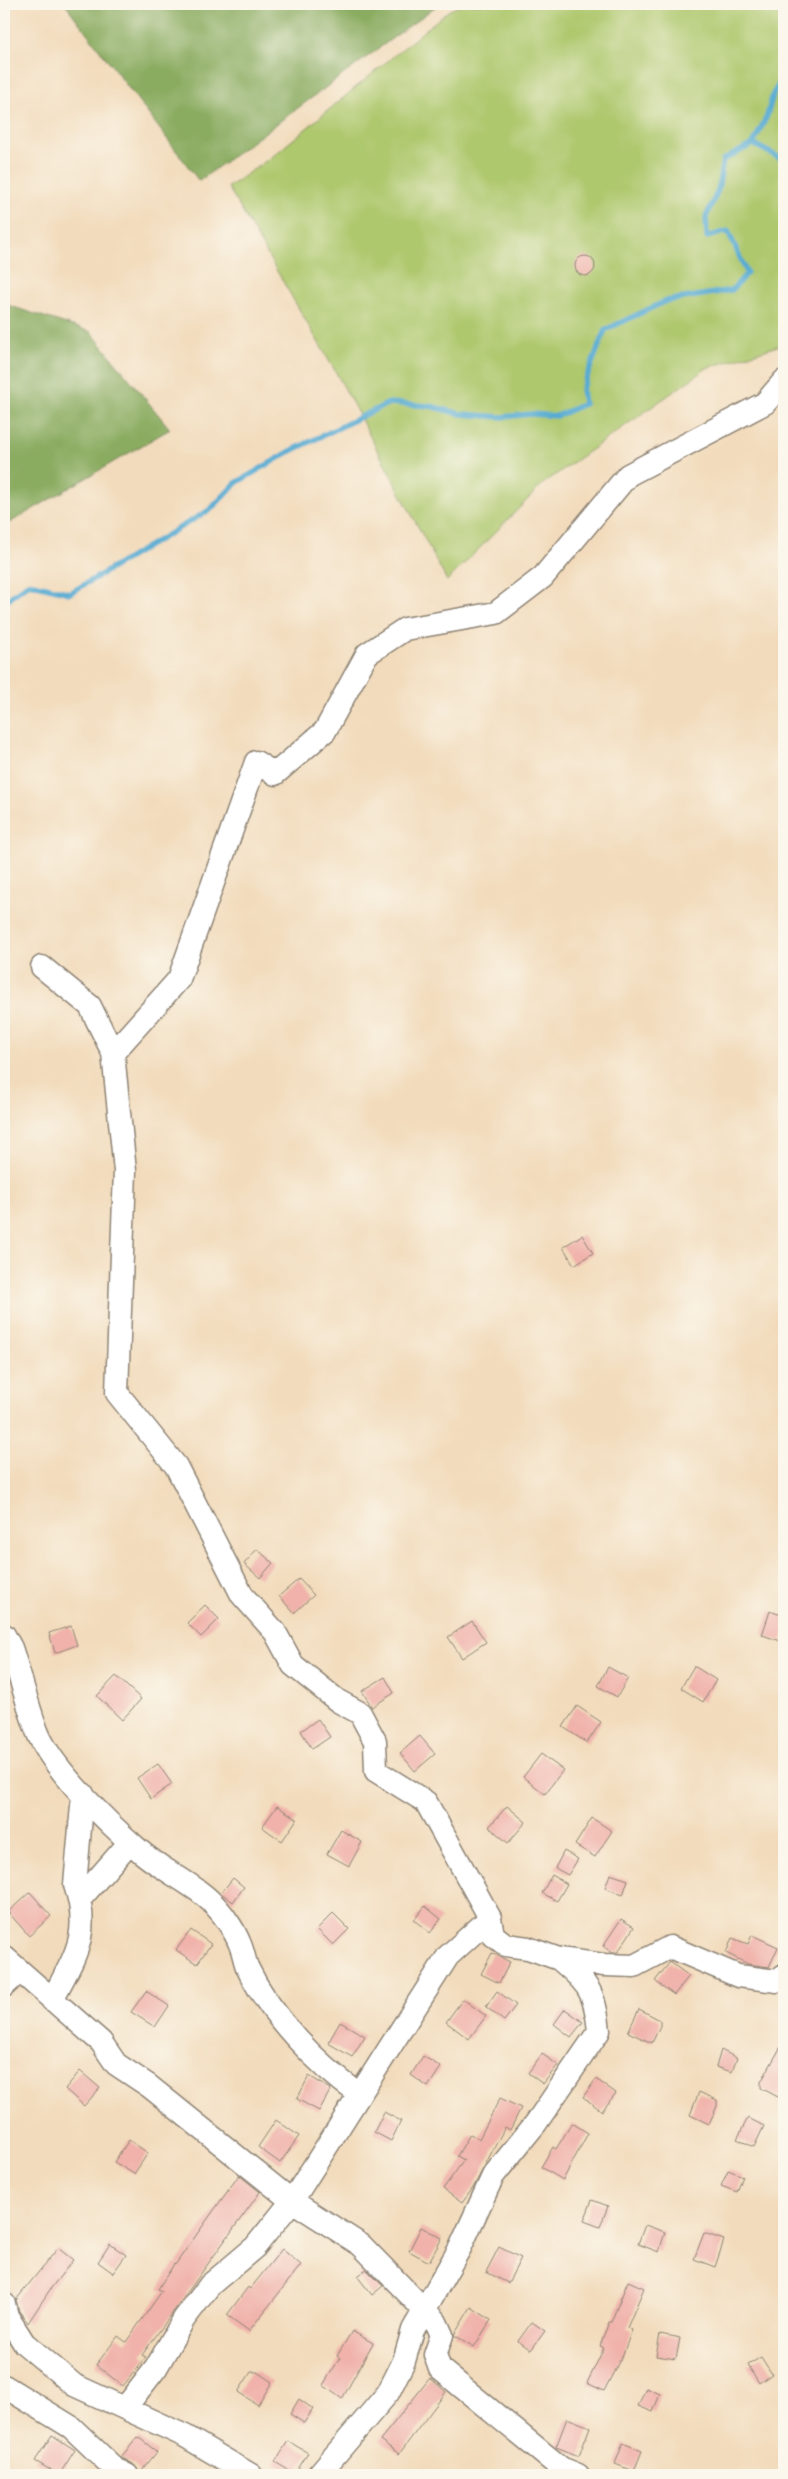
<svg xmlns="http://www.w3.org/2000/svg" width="788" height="2479" viewBox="0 0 788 2479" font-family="Caveat,sans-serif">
	<rect width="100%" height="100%" fill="#fbf7ec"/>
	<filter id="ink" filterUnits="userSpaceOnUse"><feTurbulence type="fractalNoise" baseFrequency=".02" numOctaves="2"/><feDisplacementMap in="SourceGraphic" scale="10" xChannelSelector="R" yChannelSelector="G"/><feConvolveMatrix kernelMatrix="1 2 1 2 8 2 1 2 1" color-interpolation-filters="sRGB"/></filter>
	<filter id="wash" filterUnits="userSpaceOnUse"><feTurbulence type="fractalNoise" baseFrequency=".0096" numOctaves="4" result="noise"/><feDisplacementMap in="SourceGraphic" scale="20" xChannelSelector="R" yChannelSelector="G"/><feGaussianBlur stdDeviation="1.12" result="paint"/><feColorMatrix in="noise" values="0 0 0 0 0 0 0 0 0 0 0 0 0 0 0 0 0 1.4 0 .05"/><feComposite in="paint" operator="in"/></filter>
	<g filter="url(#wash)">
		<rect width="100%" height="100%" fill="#f2dbbc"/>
		<!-- green -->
		<path fill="#aec86d" stroke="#6c7a4c" d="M463,4H784V344L707,368L544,483L447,581L338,376L228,187L273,156L448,11Z"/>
		<!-- forest -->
		<path fill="#8aac60" stroke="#5a6c46" d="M65,4H439L199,181Z
			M4,304L91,332L170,429L4,526Z"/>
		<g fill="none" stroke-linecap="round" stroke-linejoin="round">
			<!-- stream -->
			<path stroke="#56abd2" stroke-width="5.5" d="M753,144L784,160
				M4,602L29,583L70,593L211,509L236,483L289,452L389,403L430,406L461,414L502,417L531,414L557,416L584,404L582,389L605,330L666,301L732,290L747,273L728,231L707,237L706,217L718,190L723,160L753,144L767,116L773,94L784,76"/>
		</g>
		<g id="blocks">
			<!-- building -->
			<path fill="#f0b2aa" d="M575 266a10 10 0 1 1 20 0a10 10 0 1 1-20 0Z
				M582,1235L593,1253L574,1265L563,1247Z
				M257,1549L273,1563L260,1578L244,1564Z
				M299,1579L314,1595L294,1613L279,1596Z
				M205,1605L219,1619L201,1637L187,1623Z
				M770,1611L784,1616V1632L781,1641L762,1635Z
				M472,1621L486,1642L462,1658L448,1637Z
				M71,1626L77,1645L55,1653L49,1633Z
				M694,1666L716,1680L703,1702L681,1688Z
				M608,1667L628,1678L617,1697L598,1686Z
				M116,1676L141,1699L122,1720L97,1696Z
				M385,1677L394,1693L372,1707L362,1691Z
				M577,1706L601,1722L587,1743L563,1727Z
				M318,1719L330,1737L312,1749L301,1731Z
				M420,1736L435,1754L415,1771L400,1753Z
				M541,1754L563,1770L545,1794L523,1777Z
				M158,1764L172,1784L151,1799L137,1778Z
				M277,1806L297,1819L282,1841L262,1827Z
				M507,1806L526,1822L508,1843L489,1827Z
				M592,1818L612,1831L595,1857L575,1845Z
				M341,1830L362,1842L349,1866L327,1854Z
				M564,1851L578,1859L568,1875L555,1868Z
				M610,1874L628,1880L623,1895L605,1888Z
				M552,1875L567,1884L557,1901L542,1893Z
				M233,1878L244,1887L233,1902L221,1893Z
				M30,1892L51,1916L29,1936L8,1912Z
				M425,1906L441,1919L430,1933L414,1920Z
				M333,1913L349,1929L333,1945L317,1929Z
				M621,1919L634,1927L618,1952H611L603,1946Z
				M191,1930L211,1944L197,1964L176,1950Z
				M752,1935L778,1947L769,1967L748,1964L726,1953L732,1938L748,1944Z
				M492,1953L510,1962L499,1983L481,1974Z
				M670,1962L689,1976L674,1995L655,1981Z
				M146,1991L169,2006L155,2027L131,2012Z
				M497,1991L516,2005L504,2021L486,2007Z
				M463,1999L486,2016L469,2039L446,2022Z
				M565,2009L583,2022L571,2037L554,2024Z
				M639,2009L660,2020V2026L652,2043L628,2032Z
				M340,2022L365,2036L352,2057L328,2043Z
				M784,2041V2086L778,2097L761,2088V2082Z
				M721,2050L737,2058L732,2072L716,2067Z
				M542,2054L558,2065L543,2084L528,2073Z
				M423,2056L441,2067L428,2087L411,2075Z
				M80,2071L100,2088L84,2106L65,2089Z
				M309,2076L331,2089L319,2111L297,2099Z
				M596,2079L616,2093L602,2111L583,2097Z
				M699,2092L717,2100V2106L709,2124L690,2115Z
				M500,2098L521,2108L510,2130L505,2127L473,2188L462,2203L443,2189L464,2160L457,2156L470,2134L479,2139Z
				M384,2112L401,2121L391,2141L374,2132Z
				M748,2118L764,2126L754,2147L737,2139Z
				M276,2120L299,2136L280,2163L258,2147Z
				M572,2123L588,2133L563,2180L541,2167L553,2147L556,2149Z
				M129,2140L148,2153L134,2174L114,2162Z
				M728,2170L743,2176L737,2192L721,2186Z
				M239,2175L260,2192L142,2355L146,2357L123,2386L96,2365L118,2336L126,2342L162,2291L158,2289L174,2264L175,2265Z
				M592,2200L608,2206L600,2227L584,2221Z
				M645,2225L665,2232L659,2252L638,2244Z
				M421,2227L442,2238L429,2262L409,2251Z
				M704,2233L724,2240L715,2267L694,2259Z
				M110,2244L126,2255L113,2273L98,2262Z
				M499,2247L521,2258L508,2283L486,2272Z
				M58,2248L73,2260L51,2288L28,2323L19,2311L16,2300Z
				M282,2249L301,2265L249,2331L227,2315L248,2287L250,2289Z
				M366,2269L383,2286L372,2295L357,2276Z
				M628,2281L644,2288L627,2328L632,2330L623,2354L604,2391L587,2383L604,2348L600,2346L609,2322H611Z
				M471,2307L491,2320L474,2347L454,2335Z
				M532,2322L545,2331L531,2350L518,2341Z
				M352,2331L373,2343L342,2399L323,2385L340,2358L337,2356Z
				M660,2334L680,2338L676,2359L656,2356Z
				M761,2357L772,2374L759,2383L748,2365Z
				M251,2372H257L272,2382L258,2405L238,2392Z
				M430,2378L446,2392L399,2454L380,2440Z
				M646,2388L660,2394L653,2412L638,2406Z
				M299,2399L313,2409L304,2423L290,2414Z
				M567,2418L590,2427L579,2456L556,2447Z
				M52,2435L75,2450L59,2475L35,2461Z
				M138,2437L157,2452L140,2473L133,2464L121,2457Z
				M288,2441L308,2453L295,2474L275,2462Z
				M623,2443L642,2451L634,2471L615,2464Z"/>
		</g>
	</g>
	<g filter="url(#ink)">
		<use href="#blocks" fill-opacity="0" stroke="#8e8374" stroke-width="1"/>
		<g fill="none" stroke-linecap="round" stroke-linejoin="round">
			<!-- minor casing -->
			<g stroke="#8e8374" stroke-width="25">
				<path id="minor" d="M784,381L765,403L628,475L543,577L496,613L405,629L367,654L325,731L275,774L256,762L179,979L113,1053L125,1171L117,1393L176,1466L242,1595L275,1632L293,1665L338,1701L360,1713L375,1741L376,1771L426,1802L490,1918L493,1935L506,1945L528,1948L559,1959L604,1965L634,1966L670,1947L738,1976L777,1981L784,1975
					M42,967L90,1006L113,1053
					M4,1635L11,1648C20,1675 27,1704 37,1731C51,1768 110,1825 140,1851C165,1873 197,1884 219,1910C226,1918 235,1932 239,1942C243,1950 244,1959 247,1967C270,2015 316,2064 359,2094
					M80,1899L130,1842
					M4,1957L101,2042L116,2064L149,2086L292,2201L361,2245L436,2322L442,2335L435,2355L440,2369L561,2468L578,2475
					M4,1986L20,1971
					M52,2000C74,1957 92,1935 75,1885L83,1794
					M4,2304L7,2316L24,2343L74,2385L185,2436L251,2475
					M4,2386L71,2427L115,2469L127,2475
					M125,2408L156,2368L184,2319L210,2285L255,2247L292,2201L448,1956L490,1918
					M318,2475L388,2393L404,2361L413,2330L460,2248L493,2176L536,2123L599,2031C595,1992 589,1984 559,1959"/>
			</g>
			<!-- minor -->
			<use href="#minor" stroke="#fff" stroke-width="22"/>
		</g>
	</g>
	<!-- margin -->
	<rect width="788" height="2479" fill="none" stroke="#fbf7ec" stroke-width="20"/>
</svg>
